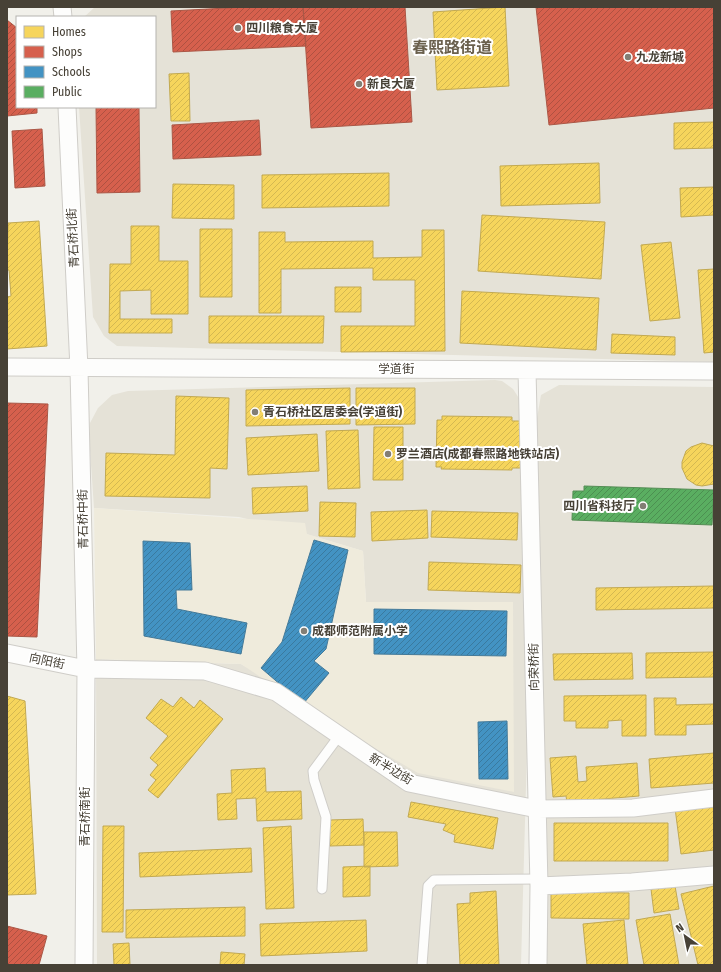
<svg xmlns="http://www.w3.org/2000/svg" width="721" height="972" viewBox="0 0 721 972" font-family="'Fira Sans Condensed','Noto Sans SC',sans-serif">
	<defs>
		<pattern id="homes-hatch" width="6" height="6" patternUnits="userSpaceOnUse"><rect width="6" height="6" fill="#f6d55c"/><path d="M-1 1l2-2M0 6l6-6M5 7l2-2" fill="none" stroke="#d4b851"/></pattern>
		<pattern id="shops-hatch" width="6" height="6" patternUnits="userSpaceOnUse"><rect width="6" height="6" fill="#d6604d"/><path d="M-1 1l2-2M0 6l6-6M5 7l2-2" fill="none" stroke="#af5141"/></pattern>
		<pattern id="schools-hatch" width="6" height="6" patternUnits="userSpaceOnUse"><rect width="6" height="6" fill="#4393c3"/><path d="M-1 1l2-2M0 6l6-6M5 7l2-2" fill="none" stroke="#3a7a9f"/></pattern>
		<pattern id="public-hatch" width="6" height="6" patternUnits="userSpaceOnUse"><rect width="6" height="6" fill="#5aae61"/><path d="M-1 1l2-2M0 6l6-6M5 7l2-2" fill="none" stroke="#4c8f51"/></pattern>
	</defs>
	<rect width="100%" height="100%" fill="#f1f0ea"/>
	<!-- residential -->
	<path fill="#e5e2d7" d="M95,7H714V362L117,346L104,336L93,317L79,107H155V17H84Z
		M495,380L502,381L513,389L524,406L528,714L521,965H97L96,659L241,664L246,667L513,603L366,602L363,551L306,534L239,517L94,508L90,450V423L98,408L112,395L128,391Z
		M559,385L714,387V965H547L537,418L541,395Z"/>
	<!-- education -->
	<path fill="#efebdc" d="M94,508L305,523L307,534L363,551L366,602H513L514,792L418,773L314,713L241,664L96,659Z"/>
	<!-- homes -->
	<path fill="url(#homes-hatch)" stroke="#c2a951" d="M505,7L509,86L437,90L433,12Z
		M189,73L190,121H171L169,74Z
		M714,122V148L674,149V123Z
		M599,163L600,203L501,206L500,166Z
		M389,173V206L262,208V175Z
		M173,184L234,185V219L172,218Z
		M714,187V215L681,217L680,188Z
		M482,215L605,222L601,279L478,271Z
		M39,221L47,346L7,349V297L11,296L9,270H7L8,223Z
		M131,226H159V261H188V314H151V290L120,291V319H172V333H109L110,264H131Z
		M200,229H232V297H200Z
		M422,230H444L445,351L341,352V326H415V280H373V268L281,269V313H259V232H285V242L373,241V258L422,257Z
		M671,242L680,318L650,321L641,245Z
		M714,269V352L704,353L698,270Z
		M335,287H361V312H335Z
		M462,291L599,298L596,350L460,343Z
		M209,316H324L323,343H209Z
		M612,334L675,337V355L611,353Z
		M350,388V424L246,426V390Z
		M356,388H415V424L356,425Z
		M176,396L229,398L227,469L210,468V498L105,496L106,453L175,455Z
		M442,416L512,417V421H523L522,468H512V470L441,469L442,467H436L437,420H442Z
		M374,427H403V480H373Z
		M358,430L360,488L328,489L326,431Z
		M317,434L319,471L248,475L246,438Z
		M702,443L714,446V484L702,486L696,485L687,479L682,468V462L686,451L691,447Z
		M307,486L308,511L253,514L252,488Z
		M320,502L356,503L355,537L319,536Z
		M427,510L428,538L372,541L371,512Z
		M432,511L518,513L517,540L431,537Z
		M429,562L521,565L520,593L428,590Z
		M714,586V608L596,610V588Z
		M714,652V677L646,678V653Z
		M632,653L633,679L554,680L553,654Z
		M646,695V736H622V720L608,721V728H576V721H564V696Z
		M7,696L25,701L36,894L7,895Z
		M181,697L194,708L200,700L223,719L158,798L148,790L156,780L150,775L158,765L150,758L168,736L146,718L161,699L173,707Z
		M654,698H676V705L714,704V724L686,725V735H655Z
		M714,753V783L651,788L649,759Z
		M576,756L578,782L587,781L586,767L637,763L639,796L567,802L566,796L553,797L550,758Z
		M265,768L266,792L301,791L302,819L257,821L256,798L236,799L237,819L218,820L217,794L232,793L231,770Z
		M411,802L498,818L493,849L454,842L455,835L443,830L446,824L408,817Z
		M714,803V850L681,854L675,808Z
		M363,819L364,845L330,846L329,820Z
		M554,823H668V861H554Z
		M103,826H124L123,932H102Z
		M291,826L294,908L266,909L263,828Z
		M364,832H397L398,866L364,867Z
		M251,848L252,872L140,877L139,853Z
		M370,866V896L343,897V867Z
		M675,886L679,909L654,913L651,889Z
		M714,886V965H698L681,894Z
		M496,891L499,965H460L457,904L470,903V893Z
		M551,892L629,893V919L551,918Z
		M245,907V936L126,938V910Z
		M670,914L679,965H644L636,920Z
		M366,920L367,951L261,956L260,924Z
		M624,920L628,965H587L583,924Z
		M129,943L130,965H114L113,944Z
		M221,952L245,954L244,965H220Z"/>
	<!-- shops -->
	<path fill="url(#shops-hatch)" stroke="#ab5746" d="M245,7H303L306,46L173,52L171,11Z
		M303,7H405L412,122L311,128Z
		M536,7H714V108L549,125Z
		M7,20L17,28V107H37V113L7,116Z
		M96,107H139L140,192L97,193Z
		M259,120L261,155L173,159L172,125Z
		M42,129L45,186L15,188L12,131Z
		M7,403L48,404L37,637L7,636Z
		M7,926L47,936L39,965H7Z"/>
	<!-- schools -->
	<path fill="url(#schools-hatch)" stroke="#447a99" d="M314,540L348,550L326,649L314,661L329,673L303,704L261,668L282,642Z
		M143,541L190,543L192,590H176L177,609L247,623L241,654L144,636Z
		M374,609L507,611L506,656L374,654Z
		M507,721L508,779H479L478,722Z"/>
	<!-- public -->
	<path fill="url(#public-hatch)" stroke="#548d54" d="M584,486L714,490L712,525L572,520L573,491H584Z"/>
	<g fill="none" stroke-linecap="round" stroke-linejoin="round">
		<!-- lane casing -->
		<g stroke="#cfcdc8" stroke-width="11">
			<path id="lane" d="M322,889L326,817L314,780L313,771L339,736
				M422,965L428,886L434,880L539,879"/>
		</g>
		<!-- street casing -->
		<g stroke="#cfcdc8" stroke-width="19">
			<path id="street" d="M62,7L63,17
				M67,107L79,369L86,669L84,965
				M7,367L714,371
				M527,370L539,886L538,965
				M7,653L86,669L205,671L276,692L409,783L537,809L633,808L714,798
				M539,886L632,882L714,875"/>
		</g>
		<!-- lane -->
		<use href="#lane" stroke="#fdfdfc" stroke-width="9"/>
		<!-- street -->
		<use href="#street" stroke="#fdfdfc" stroke-width="17"/>
	</g>
	<!-- markers -->
	<g fill="#827e75" stroke="#fff" stroke-width="1.5">
		<circle cx="238" cy="28" r="4"/>
		<circle cx="628" cy="57" r="4"/>
		<circle cx="359" cy="84" r="4"/>
		<circle cx="255" cy="412" r="4"/>
		<circle cx="388" cy="454" r="4"/>
		<circle cx="643" cy="506" r="4"/>
		<circle cx="304" cy="631" r="4"/>
	</g>
	<g text-anchor="middle" stroke-width="4" stroke-linejoin="round" paint-order="stroke">
		<!-- poi labels -->
		<g font-size="12" font-weight="bold" fill="#474136" stroke="#fff" text-anchor="start">
			<text x="246" y="32">四川粮食大厦</text>
			<text x="636" y="61">九龙新城</text>
			<text x="367" y="88">新良大厦</text>
			<text x="263" y="416">青石桥社区居委会(学道街)</text>
			<text x="396" y="458">罗兰酒店(成都春熙路地铁站店)</text>
			<text x="635" y="510" text-anchor="end">四川省科技厅</text>
			<text x="312" y="635">成都师范附属小学</text>
		</g>
		<!-- street labels -->
		<g font-size="12" fill="#474136" stroke="#fff">
			<text transform="translate(73 238) rotate(-93)" y="4">青石桥北街</text>
			<text x="396" y="373">学道街</text>
			<text transform="translate(83 519) rotate(-91)" y="4">青石桥中街</text>
			<text transform="translate(47 661) rotate(12)" y="4">向阳街</text>
			<text transform="translate(534 667) rotate(-91)" y="4">向荣桥街</text>
			<text transform="translate(391 769) rotate(31)" y="4">新半边街</text>
			<text transform="translate(85 817) rotate(-90)" y="4">青石桥南街</text>
		</g>
		<!-- district labels -->
		<g font-size="16" font-weight="bold" fill="#6a604d" stroke="#fff">
			<text x="452" y="53">春熙路街道</text>
		</g>
	</g>
	<!-- border -->
	<rect width="721" height="972" fill="none" stroke="#474136" stroke-width="16"/>
	<!-- legend -->
	<rect x="16" y="16" width="140" height="92" fill="#ffffff" stroke="#b5b3af"/>
	<rect x="24" y="26" width="20" height="12" fill="#f6d55c" stroke="#b5b3af"/>
	<text x="52" y="36" font-size="12" fill="#474136">Homes</text>
	<rect x="24" y="46" width="20" height="12" fill="#d6604d" stroke="#b5b3af"/>
	<text x="52" y="56" font-size="12" fill="#474136">Shops</text>
	<rect x="24" y="66" width="20" height="12" fill="#4393c3" stroke="#b5b3af"/>
	<text x="52" y="76" font-size="12" fill="#474136">Schools</text>
	<rect x="24" y="86" width="20" height="12" fill="#5aae61" stroke="#b5b3af"/>
	<text x="52" y="96" font-size="12" fill="#474136">Public</text>
	<!-- north arrow -->
	<g transform="translate(685 936) rotate(327)" stroke="#ffffff" stroke-width="3" paint-order="stroke">
	<path d="M0-3L7 15L0 10L-7 15Z" fill="#474136"/>
	<text y="-6" font-size="11" font-weight="bold" text-anchor="middle" fill="#474136">N</text>
	</g>
</svg>
